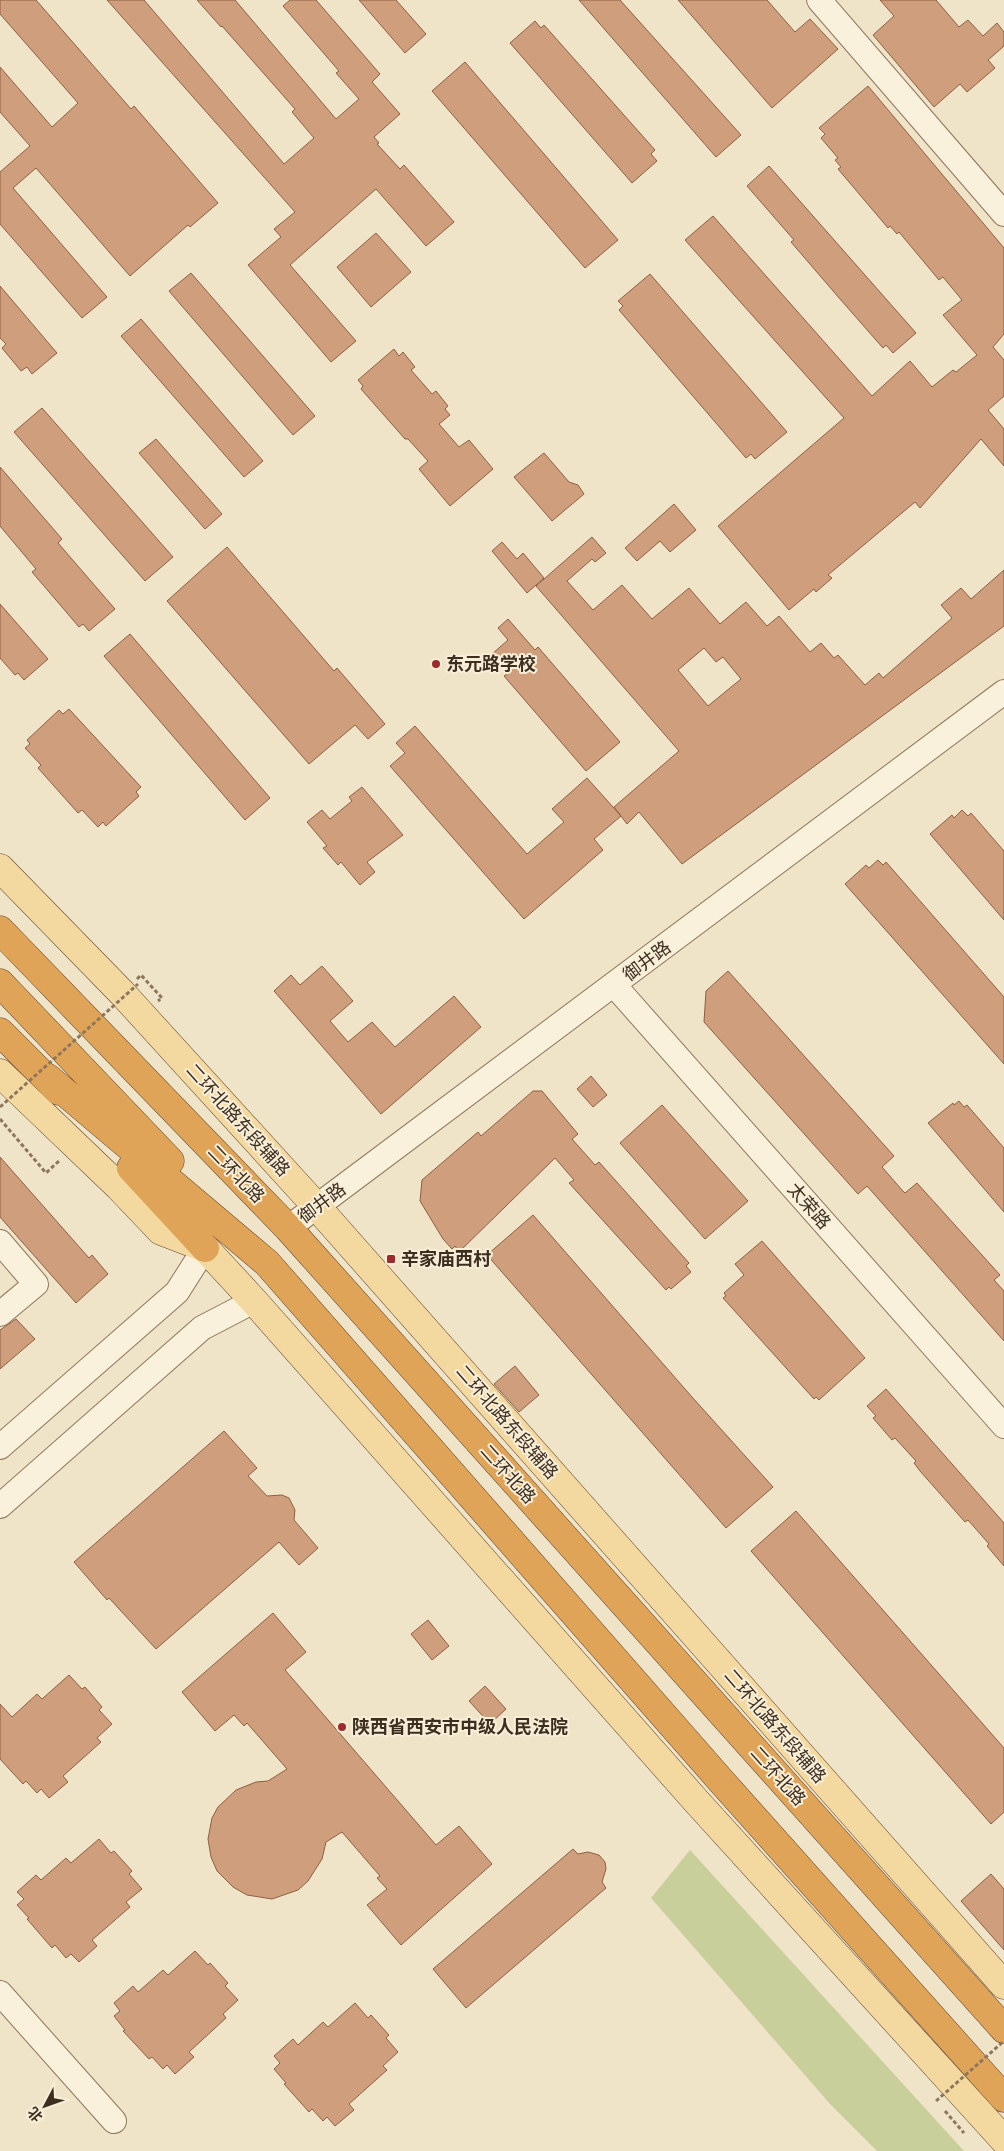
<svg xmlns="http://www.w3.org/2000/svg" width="1004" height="2151" viewBox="0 0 1004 2151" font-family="'Zilla Slab','Noto Sans SC',serif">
	<rect width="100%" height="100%" fill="#f0e4c8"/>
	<!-- green -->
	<path fill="#c9cf9b" d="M690,1850L964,2151H877L830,2104L651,1898Z"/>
	<!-- building -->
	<path fill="#cf9f7d" stroke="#8d5f41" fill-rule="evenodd" d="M0,0H36L131,109L134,106L218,203L190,227L188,225L130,276L36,168L13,188L107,297L82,318L0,224V172L30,146L0,112V67L52,127L78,103L0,14Z
		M107,0H144L284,164L314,138L292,112L295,109L222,26L221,27L197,0H235L336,119L359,99L336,73L339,71L283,6L290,0H316L380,74L372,82L400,114L374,137L379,143L377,144L400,169L404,165L454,222L426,246L376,189L290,265L356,341L331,362L248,265L281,237L274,229L295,212Z
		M359,0H396L426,34L405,53Z
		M579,0H620L741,135L716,157Z
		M678,0H767L795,32L810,19L838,49L772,108Z
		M880,0H936L959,27L968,20L983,36L997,23L1004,32V46L988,60L995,68L967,92L960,84L934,107L873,35L894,16Z
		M535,21L541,28L544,25L655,150L651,154L657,161L632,183L510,43Z
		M465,62L618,240L585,268L432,91Z
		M868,86L1004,248V334L993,347L1004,360V396L988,410L1004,429V466L981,439L920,508L915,502L828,575L832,578L816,592L814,589L789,610L718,526L844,418L685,240L713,216L872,396L910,361L932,387L953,370L956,372L977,355L943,315L962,300L943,277L939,280L899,232L897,234L890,226L888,228L838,169L841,167L835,160L838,158L821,138L825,134L819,128Z
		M769,166L916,333L893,353L886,345L883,348L840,299L791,242L794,240L747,186Z
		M376,233L411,272L371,307L337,267Z
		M191,273L315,416L293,435L169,291Z
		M650,274L787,432L755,459L751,454L746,458L619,310L623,306L618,301Z
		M0,286L57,353L32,374L27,367L21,371L2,348L6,344L0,338Z
		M141,319L263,461L244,477L121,336Z
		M394,349L399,356L403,352L415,367L411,370L432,394L436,391L448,406L445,409L450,415L439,424L459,447L469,440L493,469L450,506L419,469L428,461L408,439H405L361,389L363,386L358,380Z
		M42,408L173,557L145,581L14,432Z
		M156,439L222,514L205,529L139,453Z
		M544,453L569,482L578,485L584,494L552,521L514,477Z
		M0,467L62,539L58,543L115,609L89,631L83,624L79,627L32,572L36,569L0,526Z
		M674,504L696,530L670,552L660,541L637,561L625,548Z
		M592,537L606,553L595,562L592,559L567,581L593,610L622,585L652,619L689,588L720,624L746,602L767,626L779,616L810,652L821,643L834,658L838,655L865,685L879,673L883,678L952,618L941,605L961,588L971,599L1004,570V626L682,864L639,812L627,824L614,807L679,751L536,586ZM704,648L716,662L723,657L741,679L708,706L678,670Z
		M502,542L517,559L523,553L544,578L527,593L492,551Z
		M227,547L334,671L337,668L385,724L368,739L355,725L309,764L167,601Z
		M0,604L48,659L24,680L18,673L15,675L0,658Z
		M508,619L535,650L538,647L620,742L586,771L504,676L508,673L492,654L508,640L498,628Z
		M130,634L270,798L245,820L104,656Z
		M69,709L141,787L136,792L139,796L106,826L103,822L98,827L82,810L78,813L38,768L41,765L25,748L30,744L27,740L59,710L63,714Z
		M415,726L527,854L564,822L552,809L587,778L621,816L594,839L603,850L524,919L390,766L405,753L396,743Z
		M362,787L403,835L367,862L375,872L360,885L341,862L338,865L323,848L327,846L307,822L322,810L330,819L352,801L349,797Z
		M962,810L968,816L971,813L1004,851V920L930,834L952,815L954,818Z
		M878,860L883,865L886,862L1004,997V1064L845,884L866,865L869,868Z
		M322,966L353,1001L330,1021L348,1042L372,1022L395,1047L454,996L481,1027L381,1114L274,991L291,975L300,985Z
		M728,971L894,1156L882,1167L902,1190L905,1193L917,1183L1000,1275L994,1280L1004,1291V1341L867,1186L858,1194L704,1022L706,991Z
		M591,1076L607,1095L593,1107L577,1089Z
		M533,1091H542L578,1134L572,1139L595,1165L599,1162L689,1263L686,1266L691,1272L671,1289L669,1287L666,1290L569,1183L574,1180L555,1158L459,1252L455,1246L452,1249L443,1239L420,1201L422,1180L478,1132L481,1136Z
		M959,1101L964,1107L967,1105L1004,1148V1212L928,1123L953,1103L954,1105Z
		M662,1105L748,1201L705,1239L620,1143Z
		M0,1157L89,1258L92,1255L108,1274L76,1303L0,1217Z
		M533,1215L692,1397L773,1487L726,1528L487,1255Z
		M762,1241L865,1358L819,1400L816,1397L814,1399L723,1298L726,1296L724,1293L744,1275L735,1264Z
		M16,1319L35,1339L0,1369V1330Z
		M515,1366L539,1395L519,1412L494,1384Z
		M886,1389L1004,1523V1566L987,1546L989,1544L968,1520L965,1522L920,1471L914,1463L916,1461L895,1438L892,1440L873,1418L876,1416L867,1406Z
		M224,1431L257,1468L248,1476L267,1496L282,1495L289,1498L295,1510L294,1520L318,1548L299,1565L279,1542L156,1649L109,1598L107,1600L74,1562Z
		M796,1511L1004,1748V1812L991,1824L751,1551Z
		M273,1613L306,1652L285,1670L436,1845L459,1826L492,1864L401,1945L367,1905L387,1889L377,1878L380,1876L342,1832L326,1842L322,1859L308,1881L298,1890L272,1899L247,1895L233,1887L217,1871L211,1857L208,1839L212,1818L218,1807L236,1790L256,1782L268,1781L287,1769L247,1723L244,1726L234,1715L215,1731L182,1692Z
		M428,1620L449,1646L432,1660L411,1634Z
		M69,1675L82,1689L85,1687L102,1707L99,1710L112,1724L97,1738L101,1742L63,1776L68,1782L49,1798L41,1789L37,1793L26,1781L23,1784L0,1759V1704L12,1717L37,1694L42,1699Z
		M485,1686L506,1709L490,1724L469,1701Z
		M99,1839L111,1853L114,1851L132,1871L129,1874L142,1889L126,1902L130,1907L92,1940L97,1946L79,1962L71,1954L66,1958L55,1945L52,1948L27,1919L29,1918L17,1905L24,1899L17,1892L36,1875L41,1880L66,1858L71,1863Z
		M573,1849L578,1854L588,1852L599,1855L605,1862L606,1869L602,1882L606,1888L466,2008L433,1969Z
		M991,1874L1004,1889V1950L961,1901Z
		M195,1951L208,1965L210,1963L228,1983L225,1986L238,2000L223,2014L226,2018L189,2052L194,2057L175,2074L167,2065L163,2069L152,2057L149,2059L123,2031L125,2030L114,2016L120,2011L114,2003L133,1986L138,1992L163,1970L168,1975Z
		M355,2003L368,2018L371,2015L389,2035L386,2038L398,2052L383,2066L387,2070L349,2104L354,2110L335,2126L327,2117L323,2121L312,2109L309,2112L284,2084L286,2083L274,2069L280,2063L274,2056L293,2039L298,2045L323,2022L328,2027Z"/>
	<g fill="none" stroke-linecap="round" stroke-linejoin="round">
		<!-- minor casing -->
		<g stroke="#8d765c" stroke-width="26">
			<path id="minor" d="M819,0L1004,214
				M614,985L1004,1426
				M288,1228L1004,692
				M0,1242L36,1284L0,1314
				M0,1447L177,1292L205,1248
				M0,1506L202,1328L254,1301
				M0,1993L114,2121"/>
		</g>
		<!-- major casing -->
		<g stroke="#5b4430" stroke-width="29">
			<path id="major" d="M0,868L122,993L317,1207L1004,1985
				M0,1073L119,1187L161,1231L205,1248L254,1301L697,1802L1004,2140"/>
		</g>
		<!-- highway casing -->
		<g stroke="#5b4430" stroke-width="29">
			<path id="highway" d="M0,930L288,1228L1004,2029
				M0,983L170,1161
				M0,1032L59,1091
				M48,1078L267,1263L722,1782L1004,2098
				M131,1168L205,1248"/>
		</g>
		<!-- path -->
		<path stroke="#8d765c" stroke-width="3" stroke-dasharray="4 2.5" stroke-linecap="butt" d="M137,979L141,975L162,998L158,1001
			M0,1119L46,1173L60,1160
			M945,2111L964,2133"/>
		<!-- minor -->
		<use href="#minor" stroke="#faf1dc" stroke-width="24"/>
		<!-- major -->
		<use href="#major" stroke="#f3d9a0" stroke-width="28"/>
		<!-- highway -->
		<use href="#highway" stroke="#e0a458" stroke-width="28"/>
		<!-- path-bridge -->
		<path stroke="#8d765c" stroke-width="3" stroke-dasharray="4 2.5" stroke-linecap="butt" d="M0,1107L138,984
			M936,2101L1004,2041"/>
	</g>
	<!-- markers -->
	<g fill="#9e2a2b" stroke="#f7eed8" stroke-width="2">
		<circle cx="436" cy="664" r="5"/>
		<rect x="386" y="1254" width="10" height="10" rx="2.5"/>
		<circle cx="342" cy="1727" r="5"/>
	</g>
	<g text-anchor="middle" stroke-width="4" stroke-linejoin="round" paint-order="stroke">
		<!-- poi labels -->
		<g font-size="18" font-weight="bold" fill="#3d2e20" stroke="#f7eed8" text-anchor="start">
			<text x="446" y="670">东元路学校</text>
			<text x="401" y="1265">辛家庙西村</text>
			<text x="352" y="1733">陕西省西安市中级人民法院</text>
		</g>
		<!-- street labels -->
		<g font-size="18" fill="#3d2e20" stroke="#f7eed8">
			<text transform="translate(647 961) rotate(-37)" y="6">御井路</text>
			<text transform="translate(238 1120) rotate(48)" y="6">二环北路东段辅路</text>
			<text transform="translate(236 1174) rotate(46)" y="6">二环北路</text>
			<text transform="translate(322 1203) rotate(-37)" y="6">御井路</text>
			<text transform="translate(809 1206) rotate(49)" y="6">太荣路</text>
			<text transform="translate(507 1422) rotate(49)" y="6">二环北路东段辅路</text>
			<text transform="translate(508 1474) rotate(48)" y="6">二环北路</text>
			<text transform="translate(775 1726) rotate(49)" y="6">二环北路东段辅路</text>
			<text transform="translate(778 1776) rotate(48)" y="6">二环北路</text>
		</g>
	</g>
	<!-- north arrow -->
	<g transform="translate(45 2106) rotate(229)" stroke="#f7eed8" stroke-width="4" paint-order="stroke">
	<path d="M0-4L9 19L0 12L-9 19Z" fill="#3d2e20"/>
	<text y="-8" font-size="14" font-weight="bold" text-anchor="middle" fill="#3d2e20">北</text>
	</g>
</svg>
